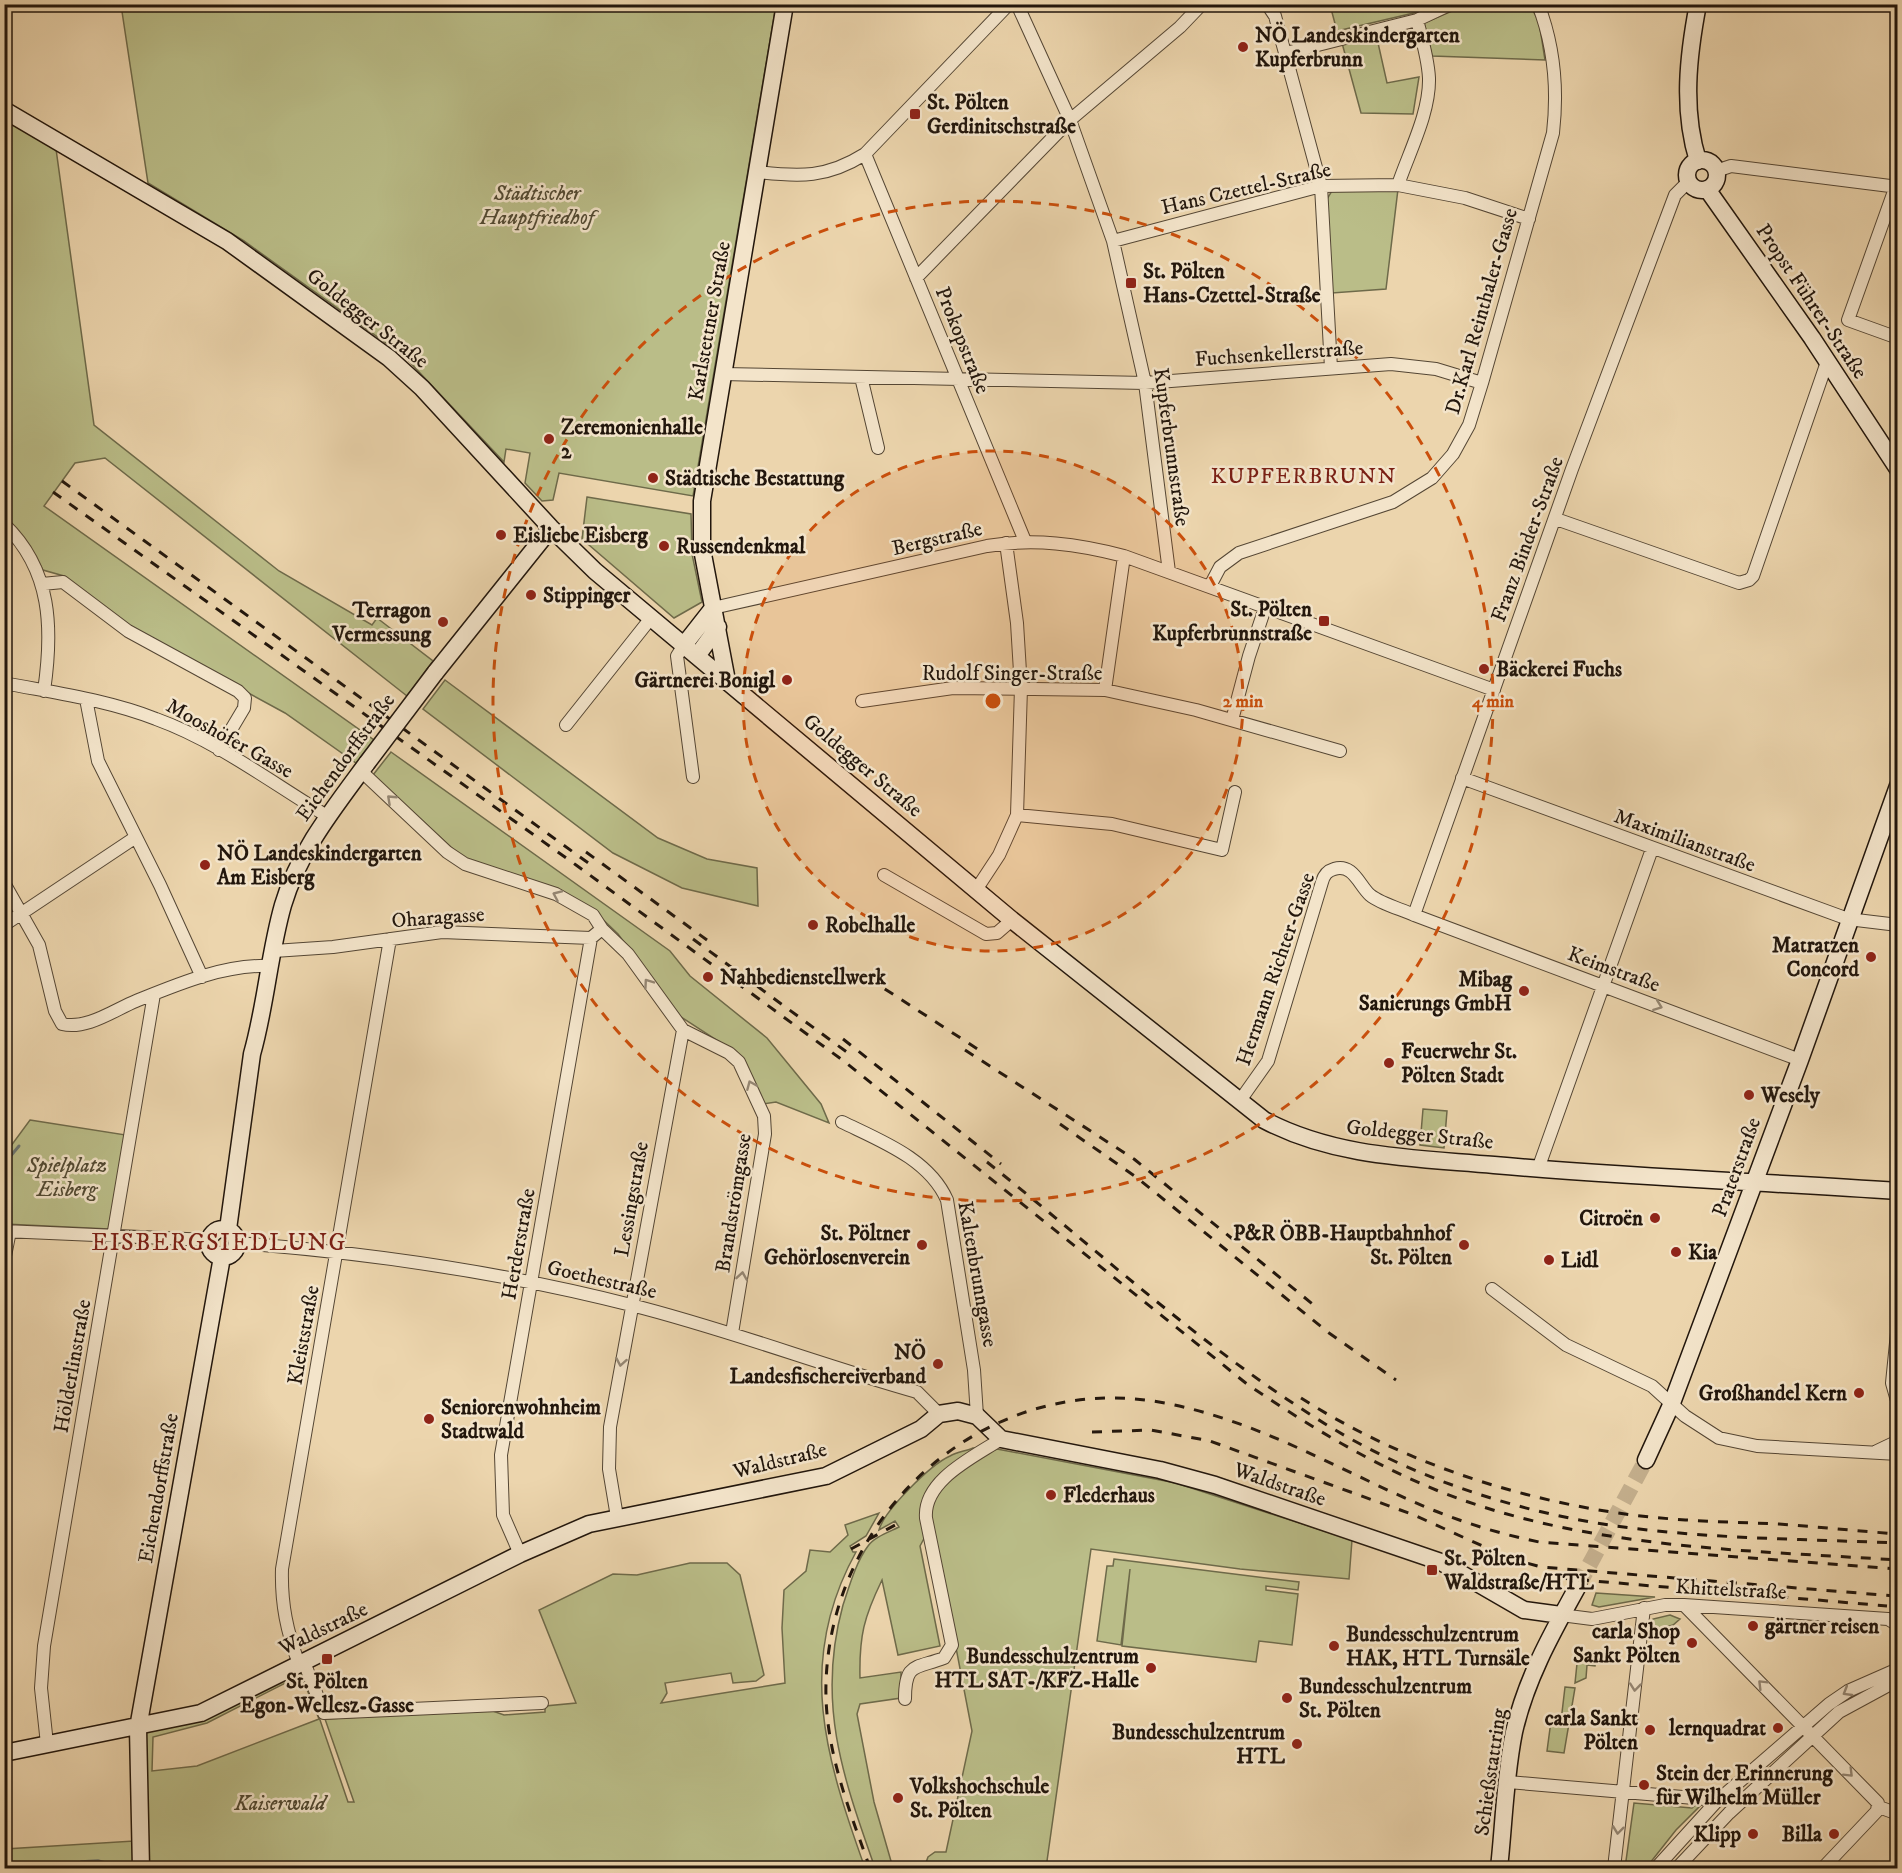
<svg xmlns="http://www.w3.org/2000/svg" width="1902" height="1873" viewBox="0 0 1902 1873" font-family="'IM FELL DW Pica',serif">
	<rect width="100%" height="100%" fill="#ecd5ad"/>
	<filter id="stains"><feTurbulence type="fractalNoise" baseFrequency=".00333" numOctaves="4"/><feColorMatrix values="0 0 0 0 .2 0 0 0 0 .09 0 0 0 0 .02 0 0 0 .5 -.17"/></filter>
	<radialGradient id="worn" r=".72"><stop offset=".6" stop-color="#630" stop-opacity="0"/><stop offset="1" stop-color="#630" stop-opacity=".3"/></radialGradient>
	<!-- green -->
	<path fill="#babd88" stroke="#6e6a4a" stroke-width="1.5" fill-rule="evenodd" d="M121,5H776L693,496L559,473L553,500L542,501L525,483L530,453L506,449L504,462L404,356L244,241L148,183Z
		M1330,5V4L1434,5L1418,12L1337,31Z
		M1466,5H1530L1539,22L1545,60L1432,56L1424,23Z
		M1376,34L1387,83L1419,77L1413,114L1361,113L1342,43Z
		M8,122L56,149L94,425L279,571L372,625L377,618L433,661L407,696L105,458L75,463L44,506L374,740L356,763L285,713L131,629L64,576L43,570L29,545L5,516L4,128Z
		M1333,189H1398L1386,289L1332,293L1327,199Z
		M587,497L691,514L692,554L702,602L674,618L582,539Z
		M445,680L658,838L707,859L757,868L758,906L682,888L613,853L423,709Z
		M391,752L670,951L690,976L767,1038L821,1104L829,1123L776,1102L763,1104L735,1052L678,1015L618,934L597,914L466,861L373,775Z
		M1423,1109L1447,1111L1444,1148L1420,1145Z
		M30,1120L126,1135L109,1229L5,1224V1154Z
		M973,1448H976L938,1480L927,1533L920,1546L940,1646L898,1655L882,1580C864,1617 859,1636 860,1678L901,1672V1698L860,1704L857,1714L874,1802L893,1868H875C843,1777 816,1703 843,1605C849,1587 856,1562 868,1546C874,1537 889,1532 899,1527L895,1521L879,1530C884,1511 930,1465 950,1456C957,1452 966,1451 973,1448Z
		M997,1449L1176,1483L1352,1540L1349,1579L1240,1569L1091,1549L1046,1868H924L928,1857L935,1852H946L972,1731L929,1507C940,1481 971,1459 997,1449Z
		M879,1513L866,1536L850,1546L853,1552H856C795,1662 826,1759 865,1868H145L146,1733L151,1730L299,1670L304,1673L348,1802H354L325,1719L490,1710L504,1715L545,1712V1706L576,1703L539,1610L613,1574L637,1575L690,1563H727L740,1575L764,1675L756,1681L733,1683L731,1673L665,1683L667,1693L661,1703L785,1683L782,1628L784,1590L806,1571L810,1550L830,1552L848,1535L845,1525ZM301,1675L319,1719L197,1766L152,1771L153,1737L207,1723Z
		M1114,1559L1299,1582L1298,1590L1266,1586V1590L1298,1594L1292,1645L1259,1641L1256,1662L1122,1646L1130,1569L1121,1645L1097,1641L1107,1566H1113Z
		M1596,1593L1655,1597L1599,1607L1592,1605Z
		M1670,1615L1680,1619L1673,1625L1652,1631L1653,1619Z
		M1578,1654H1596L1595,1666L1587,1665L1586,1678L1575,1683Z
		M1565,1687L1575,1688L1564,1753L1547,1751L1551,1721H1561Z
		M1699,1802L1702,1804L1676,1830L1646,1868H1625L1634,1803L1692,1808Z
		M134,1841L135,1868H5V1849Z"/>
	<!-- water -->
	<path fill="#9eb6b6" stroke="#6c7672" stroke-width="1.5" d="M98,1860L105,1862L109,1868H51H72L81,1861Z"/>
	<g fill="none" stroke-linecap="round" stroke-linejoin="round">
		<!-- stream -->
		<path stroke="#6c7672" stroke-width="3" d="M4,1164L19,1146"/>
		<!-- secondary-tunnel -->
		<path stroke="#c4af8d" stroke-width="16" stroke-dasharray="16 8" stroke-linecap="butt" d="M1578,1586L1646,1460"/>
		<!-- street casing -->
		<g stroke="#544634" stroke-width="14">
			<path id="street" d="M1017,4L1070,120L1113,241L1145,383L1169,572
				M1267,4L1275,16L1321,186L1331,368
				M1286,53L1417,20L1451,4
				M865,154L1025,541
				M1716,171L1731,166L1898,187
				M757,172C800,177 827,178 865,154L1009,4
				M1898,180L1848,320L1898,338
				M1398,185C1409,152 1430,113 1429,78C1428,58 1422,39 1417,20
				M1113,241L1321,186L1398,185L1465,198L1529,219
				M916,278L1070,120L1180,27L1202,4
				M723,374L1145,383L1391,364L1436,369L1482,383
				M861,377L878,448
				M1556,519L1739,583L1749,580L1753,576L1827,362
				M4,524C52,570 53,629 44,691
				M42,584L63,582L128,631L238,691L245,698L244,708L219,750
				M1210,586L1220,567L1239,553L1393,502L1432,478L1453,454L1469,425L1482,383L1553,133C1558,89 1554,45 1538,4
				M713,608L987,546C1034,538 1078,544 1124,556L1494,690
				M684,645L677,656L693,777
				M4,683C55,693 108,700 156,719C217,741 272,783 327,816
				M1105,690L1124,556
				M86,699L98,761L160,885L202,977
				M862,701L953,688L1105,690L1196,710L1340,751
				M1232,720L1249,656L1265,608
				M566,725L651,618
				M361,771L447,852L465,864L556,894L593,915L602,929L628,954L683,1030L729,1053L739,1062L764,1116L765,1134L732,1333
				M1462,778L1848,919L1898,925
				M1017,815L1112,824L1222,850L1235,792
				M884,875L986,934L997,933L1012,920
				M4,883L39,945L55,1011L62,1024C87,1030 114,1010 136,1001C178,984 225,964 271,966
				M976,890L999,855L1017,815L1021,688L1017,623L1006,543
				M1414,915L1572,469L1675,195L1688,182
				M4,925L136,837
				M274,951L333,947L442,932L591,938L597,933
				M1239,1102L1268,1061L1322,882C1324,875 1327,871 1334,869C1353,863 1359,885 1370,895C1381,904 1401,909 1414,915L1800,1060
				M842,1122C881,1141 929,1159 947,1200L974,1370L977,1416
				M1538,1169L1652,849
				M4,1231L209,1240
				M237,1243C369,1253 502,1272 631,1305C727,1329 821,1365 917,1392L939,1414
				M4,1261L10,1231
				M1492,1289L1566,1345L1652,1386L1685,1416L1719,1438L1757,1446L1898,1454
				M1898,1323L1892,1383L1898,1404
				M1877,1451L1898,1441
				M617,1517L609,1469L610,1427L683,1030
				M520,1554L503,1515L501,1455L591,938
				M1684,1605L1878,1803L1877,1811L1823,1868
				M1561,1615L1592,1619L1665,1605H1684L1888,1619L1898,1625
				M304,1662L324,1713L542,1703
				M299,1664C287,1632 281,1604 282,1569L390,939
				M905,1699C905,1662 915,1669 944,1658L952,1645L926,1518C923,1480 974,1457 1001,1439
				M47,1744L41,1688L44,1646L154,994
				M1508,1782L1706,1799L1716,1802
				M1879,1807L1898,1814
				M1614,1868L1644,1608
				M1656,1868L1716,1802L1829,1704L1848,1691L1898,1669
				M1677,1868L1729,1813L1839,1712L1898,1680"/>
		</g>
		<!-- secondary casing -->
		<g stroke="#22160c" stroke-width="19">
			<path id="secondary" d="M1698,4C1688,56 1682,110 1698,161
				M4,110L227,241L389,358L422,388L551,528L595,571L1012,920L1264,1120C1336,1158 1415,1158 1494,1165C1628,1177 1763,1182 1898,1191
				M1687 175a15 15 0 1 1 30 0a15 15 0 1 1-30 0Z
				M1707,189L1812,338L1898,469
				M684,645L713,608
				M697,656L718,627
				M435,673L551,528
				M727,681L702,549V501L785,4
				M228,1229L252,1054C266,1005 269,954 283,905C299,851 334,808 367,763
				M209 1243a14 14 0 1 1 28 0a14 14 0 1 1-28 0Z
				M1646,1460L1672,1403L1800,1060L1898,786
				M4,1753L201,1713L520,1554L589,1524L826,1476L921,1429L939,1414L958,1411L977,1416L1001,1439L1160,1470L1215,1485L1441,1562L1524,1610L1561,1615
				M141,1868L138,1728L222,1257
				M1499,1868C1504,1823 1505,1776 1514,1732C1526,1679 1552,1633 1578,1586"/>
		</g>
		<!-- street -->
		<use href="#street" stroke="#f3e4ca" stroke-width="12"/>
		<!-- secondary -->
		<use href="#secondary" stroke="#f3e4ca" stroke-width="16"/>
		<!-- rail -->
		<path stroke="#22160c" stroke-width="3" stroke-dasharray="10 10" stroke-linecap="butt" d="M62,481L591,865
			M53,492L576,865L845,1062L1247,1384C1309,1426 1371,1464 1441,1492C1586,1549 1745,1550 1898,1560
			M586,852L707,940
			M693,939L848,1053
			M868,978L979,1050
			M843,1039L1001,1164
			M965,1050L1134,1159L1315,1306
			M1060,1124L1136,1177L1329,1333L1396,1380
			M987,1162C1099,1251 1205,1350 1327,1425C1413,1478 1517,1512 1616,1526C1709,1539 1804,1539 1898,1543
			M1301,1398C1398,1460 1511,1498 1625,1514C1676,1521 1728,1522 1779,1524C1819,1527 1858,1531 1898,1534
			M1092,1432L1151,1430L1210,1441L1414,1515L1509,1558L1541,1567L1895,1596
			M851,1549L897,1524
			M1559,1578L1887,1606
			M870,1868C849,1809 824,1748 826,1683C831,1512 986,1372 1159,1402C1251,1418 1330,1465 1414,1502C1454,1520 1496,1533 1539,1542L1898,1569"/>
		<!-- secondary-bridge casing -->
		<g stroke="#22160c" stroke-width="19" stroke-linecap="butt">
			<path id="secondary-bridge" d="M367,763L435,673"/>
		</g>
		<!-- secondary-bridge -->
		<use href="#secondary-bridge" stroke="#f3e4ca" stroke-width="16"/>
	</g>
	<!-- one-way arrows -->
	<defs><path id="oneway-chevron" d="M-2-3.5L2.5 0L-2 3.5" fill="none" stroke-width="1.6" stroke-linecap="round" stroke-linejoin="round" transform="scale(1.5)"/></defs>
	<g stroke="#958774">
		<use href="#oneway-chevron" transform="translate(391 799) rotate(-137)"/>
		<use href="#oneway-chevron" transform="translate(557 895) rotate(-156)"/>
		<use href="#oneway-chevron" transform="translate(648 983) rotate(-125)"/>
		<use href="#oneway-chevron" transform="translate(1658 1006) rotate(21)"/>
		<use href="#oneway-chevron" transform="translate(751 1085) rotate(-113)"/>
		<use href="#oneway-chevron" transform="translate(742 1276) rotate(-81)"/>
		<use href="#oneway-chevron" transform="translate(621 1362) rotate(100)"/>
		<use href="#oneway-chevron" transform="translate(1762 1684) rotate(-135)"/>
		<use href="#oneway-chevron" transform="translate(1635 1687) rotate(96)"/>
		<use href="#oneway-chevron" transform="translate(1847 1692) rotate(149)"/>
		<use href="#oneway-chevron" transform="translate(1849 1773) rotate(45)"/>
		<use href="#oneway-chevron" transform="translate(1618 1830) rotate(97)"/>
	</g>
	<!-- distance rings -->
	<circle cx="993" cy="701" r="250" fill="#ca4f0c" fill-opacity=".12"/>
	<g fill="none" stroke="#ca4f0c" stroke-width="3" stroke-dasharray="10 8">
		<circle cx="993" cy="701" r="250"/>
		<circle cx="993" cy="701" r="500"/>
	</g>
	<!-- markers -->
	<g fill="#8f2418" stroke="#f3e4ca" stroke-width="2">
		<circle cx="1243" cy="47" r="6"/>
		<rect x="909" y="108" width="12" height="12" rx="3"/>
		<rect x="1125" y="277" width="12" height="12" rx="3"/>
		<circle cx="549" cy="439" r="6"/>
		<circle cx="653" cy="478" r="6"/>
		<circle cx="501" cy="535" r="6"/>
		<circle cx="664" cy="546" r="6"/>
		<circle cx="531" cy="595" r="6"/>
		<rect x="1318" y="615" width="12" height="12" rx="3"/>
		<circle cx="443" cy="622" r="6"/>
		<circle cx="1484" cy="669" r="6"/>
		<circle cx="787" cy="680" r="6"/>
		<circle cx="205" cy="865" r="6"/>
		<circle cx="813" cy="925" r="6"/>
		<circle cx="1871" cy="957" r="6"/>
		<circle cx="708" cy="977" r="6"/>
		<circle cx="1524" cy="991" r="6"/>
		<circle cx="1389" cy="1063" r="6"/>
		<circle cx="1749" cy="1095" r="6"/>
		<circle cx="1655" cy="1218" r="6"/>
		<circle cx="922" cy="1245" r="6"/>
		<circle cx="1464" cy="1245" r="6"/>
		<circle cx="1676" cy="1252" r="6"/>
		<circle cx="1549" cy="1260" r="6"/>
		<circle cx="938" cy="1364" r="6"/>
		<circle cx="1859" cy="1393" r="6"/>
		<circle cx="429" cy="1419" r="6"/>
		<circle cx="1051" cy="1495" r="6"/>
		<rect x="1426" y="1564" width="12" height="12" rx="3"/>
		<circle cx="1753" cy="1626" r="6"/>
		<circle cx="1692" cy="1643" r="6"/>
		<circle cx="1334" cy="1646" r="6"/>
		<rect x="321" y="1653" width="12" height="12" rx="3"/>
		<circle cx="1151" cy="1668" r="6"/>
		<circle cx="1287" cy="1698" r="6"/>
		<circle cx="1778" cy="1728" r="6"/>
		<circle cx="1650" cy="1730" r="6"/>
		<circle cx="1297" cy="1744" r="6"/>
		<circle cx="1644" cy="1785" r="6"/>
		<circle cx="898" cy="1798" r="6"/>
		<circle cx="1753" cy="1834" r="6"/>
		<circle cx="1834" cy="1834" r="6"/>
	</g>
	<g text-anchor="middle" stroke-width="5" stroke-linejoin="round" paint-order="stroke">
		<!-- poi labels -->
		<g font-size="21" font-weight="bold" fill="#22160c" stroke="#f3e4ca" text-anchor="start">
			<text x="1255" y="42">NÖ Landeskindergarten<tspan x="1255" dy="24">Kupferbrunn</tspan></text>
			<text x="927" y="109">St. Pölten<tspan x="927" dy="24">Gerdinitschstraße</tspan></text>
			<text x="1143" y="278">St. Pölten<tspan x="1143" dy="24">Hans-Czettel-Straße</tspan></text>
			<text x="561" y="434">Zeremonienhalle<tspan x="561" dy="24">2</tspan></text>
			<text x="665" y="485">Städtische Bestattung</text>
			<text x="513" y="542">Eisliebe Eisberg</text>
			<text x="676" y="553">Russendenkmal</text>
			<text x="543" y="602">Stippinger</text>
			<text x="1312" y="616" text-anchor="end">St. Pölten<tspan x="1312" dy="24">Kupferbrunnstraße</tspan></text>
			<text x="431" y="617" text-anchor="end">Terragon<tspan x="431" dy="24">Vermessung</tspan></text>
			<text x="1496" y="676">Bäckerei Fuchs</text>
			<text x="775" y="687" text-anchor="end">Gärtnerei Bonigl</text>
			<text x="217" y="860">NÖ Landeskindergarten<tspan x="217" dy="24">Am Eisberg</tspan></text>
			<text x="825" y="932">Robelhalle</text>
			<text x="1859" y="952" text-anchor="end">Matratzen<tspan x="1859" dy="24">Concord</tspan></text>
			<text x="720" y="984">Nahbedienstellwerk</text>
			<text x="1512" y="986" text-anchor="end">Mibag<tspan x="1512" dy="24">Sanierungs GmbH</tspan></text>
			<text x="1401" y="1058">Feuerwehr St.<tspan x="1401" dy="24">Pölten Stadt</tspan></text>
			<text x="1761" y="1102">Wesely</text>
			<text x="1643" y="1225" text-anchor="end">Citroën</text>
			<text x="910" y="1240" text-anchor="end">St. Pöltner<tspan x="910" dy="24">Gehörlosenverein</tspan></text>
			<text x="1452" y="1240" text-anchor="end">P&amp;R ÖBB-Hauptbahnhof<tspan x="1452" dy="24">St. Pölten</tspan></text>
			<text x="1688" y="1259">Kia</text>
			<text x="1561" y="1267">Lidl</text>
			<text x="926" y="1359" text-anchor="end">NÖ<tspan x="926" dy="24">Landesfischereiverband</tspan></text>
			<text x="1847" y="1400" text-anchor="end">Großhandel Kern</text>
			<text x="441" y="1414">Seniorenwohnheim<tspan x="441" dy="24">Stadtwald</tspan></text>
			<text x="1063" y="1502">Flederhaus</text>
			<text x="1444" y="1565">St. Pölten<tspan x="1444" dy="24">Waldstraße/HTL</tspan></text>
			<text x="1765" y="1633">gärtner reisen</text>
			<text x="1680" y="1638" text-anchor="end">carla Shop<tspan x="1680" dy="24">Sankt Pölten</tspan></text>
			<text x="1346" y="1641">Bundesschulzentrum<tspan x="1346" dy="24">HAK, HTL Turnsäle</tspan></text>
			<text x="1139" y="1663" text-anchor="end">Bundesschulzentrum<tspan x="1139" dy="24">HTL SAT-/KFZ-Halle</tspan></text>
			<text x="327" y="1688" text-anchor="middle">St. Pölten<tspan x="327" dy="24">Egon-Wellesz-Gasse</tspan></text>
			<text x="1299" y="1693">Bundesschulzentrum<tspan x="1299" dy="24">St. Pölten</tspan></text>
			<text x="1638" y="1725" text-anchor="end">carla Sankt<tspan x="1638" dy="24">Pölten</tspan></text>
			<text x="1766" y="1735" text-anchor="end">lernquadrat</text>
			<text x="1285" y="1739" text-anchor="end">Bundesschulzentrum<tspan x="1285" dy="24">HTL</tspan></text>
			<text x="1656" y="1780">Stein der Erinnerung<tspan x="1656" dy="24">für Wilhelm Müller</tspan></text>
			<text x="910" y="1793">Volkshochschule<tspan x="910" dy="24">St. Pölten</tspan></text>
			<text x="1741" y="1841" text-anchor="end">Klipp</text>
			<text x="1822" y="1841" text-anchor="end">Billa</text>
		</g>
		<!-- street labels -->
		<g font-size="21" fill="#22160c" stroke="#f3e4ca">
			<text transform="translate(1246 188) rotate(-13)" y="7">Hans Czettel-Straße</text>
			<text transform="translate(1812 301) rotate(56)" y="7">Propst Führer-Straße</text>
			<text transform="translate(1481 311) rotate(-74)" y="7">Dr.Karl Reinthaler-Gasse</text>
			<text transform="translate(368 318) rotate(38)" y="7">Goldegger Straße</text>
			<text transform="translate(709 321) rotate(-80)" y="7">Karlstettner Straße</text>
			<text transform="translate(963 340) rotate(68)" y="7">Prokopstraße</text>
			<text transform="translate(1279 353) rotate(-4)" y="7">Fuchsenkellerstraße</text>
			<text transform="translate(1172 447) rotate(82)" y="7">Kupferbrunnstraße</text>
			<text transform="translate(937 538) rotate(-13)" y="7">Bergstraße</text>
			<text transform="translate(1527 539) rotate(-70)" y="7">Franz Binder-Straße</text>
			<text x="1012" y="680">Rudolf Singer-Straße</text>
			<text transform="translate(230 738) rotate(29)" y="7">Mooshöfer Gasse</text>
			<text transform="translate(345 757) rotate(-54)" y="7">Eichendorffstraße</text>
			<text transform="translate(863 765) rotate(40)" y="7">Goldegger Straße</text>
			<text transform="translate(1685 840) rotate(20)" y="7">Maximilianstraße</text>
			<text transform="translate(438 917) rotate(-4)" y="7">Oharagasse</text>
			<text transform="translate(1275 969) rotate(-71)" y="7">Hermann Richter-Gasse</text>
			<text transform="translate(1614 969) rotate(20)" y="7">Keimstraße</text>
			<text transform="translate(1420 1134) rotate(6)" y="7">Goldegger Straße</text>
			<text transform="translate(1736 1167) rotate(-70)" y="7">Praterstraße</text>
			<text transform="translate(631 1199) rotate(-80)" y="7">Lessingstraße</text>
			<text transform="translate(733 1203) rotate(-81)" y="7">Brandströmgasse</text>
			<text transform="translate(518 1244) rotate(-80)" y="7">Herderstraße</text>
			<text transform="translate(978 1274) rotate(80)" y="7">Kaltenbrunngasse</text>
			<text transform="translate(602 1279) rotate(13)" y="7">Goethestraße</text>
			<text transform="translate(303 1335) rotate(-80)" y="7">Kleiststraße</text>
			<text transform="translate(72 1366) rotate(-80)" y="7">Hölderlinstraße</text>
			<text transform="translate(780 1460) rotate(-14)" y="7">Waldstraße</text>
			<text transform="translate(1280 1484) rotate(19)" y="7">Waldstraße</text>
			<text transform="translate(158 1488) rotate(-80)" y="7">Eichendorffstraße</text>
			<text transform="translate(1731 1589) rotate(3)" y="7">Khittelstraße</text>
			<text transform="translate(323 1628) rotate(-26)" y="7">Waldstraße</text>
			<text transform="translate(1490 1772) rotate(-82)" y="7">Schießstattring</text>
		</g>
		<!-- park labels -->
		<g font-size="21" font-style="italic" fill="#504831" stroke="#f3e4ca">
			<text x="537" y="200">Städtischer<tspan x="537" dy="24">Hauptfriedhof</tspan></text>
			<text x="67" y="1172">Spielplatz<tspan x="67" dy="24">Eisberg</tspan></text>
			<text x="280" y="1810">Kaiserwald</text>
		</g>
		<!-- neighbourhood labels -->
		<g font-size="22" letter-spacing="1.5" fill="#7a1f14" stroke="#f3e4ca">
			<text x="1304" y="483">KUPFERBRUNN</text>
		</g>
		<!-- quarter labels -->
		<g font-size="24" letter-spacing="1.5" fill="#7a1f14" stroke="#f3e4ca">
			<text x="219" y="1250">EISBERGSIEDLUNG</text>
		</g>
	</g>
	<circle cx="993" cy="701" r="9" fill="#ca4f0c" stroke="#f3e4ca" stroke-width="3"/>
	<g font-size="18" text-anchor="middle" font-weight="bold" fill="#ca4f0c" stroke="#f3e4ca" stroke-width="5" stroke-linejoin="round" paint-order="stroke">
		<text x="1243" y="707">2 min</text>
		<text x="1493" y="707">4 min</text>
	</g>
	<!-- margin -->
	<rect width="1902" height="1873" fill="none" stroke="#ecd5ad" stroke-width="24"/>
	<rect x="6" y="6" width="1890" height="1861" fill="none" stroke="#22160c" stroke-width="3"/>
	<rect x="12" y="12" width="1878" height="1849" fill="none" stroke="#22160c" stroke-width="1.5"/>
	<rect width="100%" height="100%" filter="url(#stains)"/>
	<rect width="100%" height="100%" fill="url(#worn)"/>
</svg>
